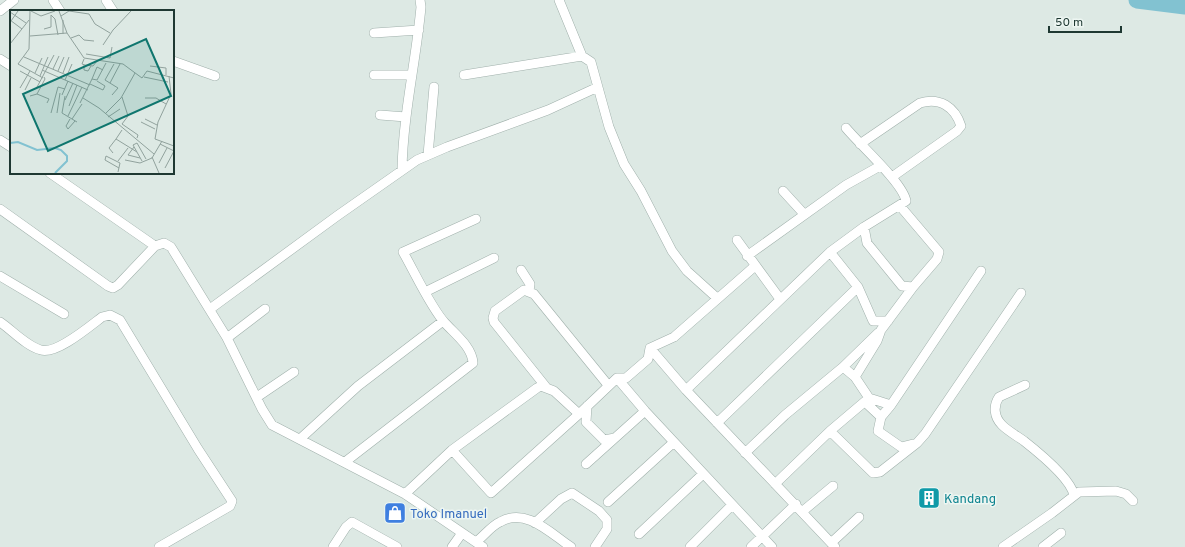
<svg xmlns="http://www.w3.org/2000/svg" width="1185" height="547" viewBox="0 0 1185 547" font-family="Overpass,sans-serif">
	<rect width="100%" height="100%" fill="#dde9e4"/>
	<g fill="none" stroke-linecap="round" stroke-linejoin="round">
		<!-- river -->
		<path stroke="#82c2d1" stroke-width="17" d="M1137,0L1185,6"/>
		<!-- minor casing -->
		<g stroke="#a0b0ab" stroke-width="10">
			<path id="minor" d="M53,0L60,11
				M106,0L113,11
				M559,0L582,56L591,62L609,127L624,164L641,191L672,251L687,271L717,298
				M0,11L14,0
				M374,33L419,30
				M0,59L11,66
				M173,61L215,76
				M374,75H411
				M464,75L582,56
				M380,115L406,117
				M0,140L11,147
				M860,144L920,103C940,97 955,107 961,126L957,131L892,177
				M428,155L434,87
				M402,170C403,115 416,61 421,7L420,0
				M50,173L155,246
				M783,191L804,214
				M0,209L108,286L113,288L118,285L155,246L164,243L171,247L227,338L262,409L272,425L405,494L483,547
				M864,227L867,243L902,286L913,287
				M737,240L780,299
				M830,252L858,287L873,321H888
				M747,256L846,185L880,166
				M521,270L530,284L529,291
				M0,276L64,314
				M425,292L494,258
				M210,309L337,216L417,160L447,147L548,110L598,87
				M0,322C12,330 26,346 41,350C56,355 90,326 102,317L110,315L120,320L198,449L232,501L230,506L159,547
				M227,338L265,309
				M650,348L686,390L835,547
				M843,367L855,377L869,398L891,405
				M855,377L877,341L881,330L913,287L937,259L939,252L900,206
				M617,378L645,411L772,547
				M1025,385L999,397C993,406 994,417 1002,425C1008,431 1017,436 1024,441C1038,452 1070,478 1074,495
				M546,387L494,322L493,318L495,311L524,290L534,294L608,385
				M686,390L830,252L864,227L906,201C903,183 860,145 846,128
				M257,397L294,372
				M865,402L881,417
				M587,406L586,422L604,440L615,438
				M717,423L858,287
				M830,431L873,473L880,472L917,443L925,434L1021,293
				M300,439L358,386L443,321
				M913,444L901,447L878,431L881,417L891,405L981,271
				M452,450L491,493L579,414
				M745,453L785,415L843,367L878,333
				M345,462L473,363C472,347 456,335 445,323C431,308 414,271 403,252L476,219
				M586,464L645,411
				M775,484L830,431L869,398
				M405,494L452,450L537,388L541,386L554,391L579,414L617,378H626L648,359L650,348L674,337L755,266
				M608,502L674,442
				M803,511L833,486
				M535,523L561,499L572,493L599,511L607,520V529L595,547
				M639,534L703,474
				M476,542C484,536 491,526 500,522C526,507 550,533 571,547
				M831,543L859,517
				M333,547L346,527L352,522L397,547
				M452,547L462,533
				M690,547L732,505
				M751,547L796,504
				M1003,547L1052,513L1079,492L1116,491L1126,494L1133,501
				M1043,547L1061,533"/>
		</g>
		<!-- minor -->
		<use href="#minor" stroke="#fff" stroke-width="9"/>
	</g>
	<!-- icons -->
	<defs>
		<g id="building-square" transform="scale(1.15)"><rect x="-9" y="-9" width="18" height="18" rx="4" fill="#0f9aa8" stroke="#edf6f2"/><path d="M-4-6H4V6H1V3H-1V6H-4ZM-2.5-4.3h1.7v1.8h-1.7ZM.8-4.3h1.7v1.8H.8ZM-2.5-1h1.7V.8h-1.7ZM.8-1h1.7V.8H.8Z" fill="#fff"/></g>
		<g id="shop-square" transform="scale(1.15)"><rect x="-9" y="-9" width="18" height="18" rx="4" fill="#3f7fe0" stroke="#edf6f2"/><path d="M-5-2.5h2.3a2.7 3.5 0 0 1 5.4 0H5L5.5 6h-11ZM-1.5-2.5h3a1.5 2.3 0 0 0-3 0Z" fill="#fff"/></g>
	</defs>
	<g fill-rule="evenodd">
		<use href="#building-square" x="929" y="498"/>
		<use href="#shop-square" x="395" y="513"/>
	</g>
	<g text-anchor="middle" stroke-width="3" stroke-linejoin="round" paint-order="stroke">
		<!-- culture labels -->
		<g font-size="13" fill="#0d838f" stroke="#edf6f2" text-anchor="start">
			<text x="944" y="503">Kandang</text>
		</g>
		<!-- shop labels -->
		<g font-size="13" fill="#366cbe" stroke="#edf6f2" text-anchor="start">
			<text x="410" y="518">Toko Imanuel</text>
		</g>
	</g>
	<!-- overview -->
	<g transform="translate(10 10)">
		<rect width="164" height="164" fill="#dde9e4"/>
		<path fill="none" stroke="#82c2d1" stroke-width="2" d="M0,133L8,132L27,140L45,138L51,140L57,146V151L45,163"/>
		<path fill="none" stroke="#91a29d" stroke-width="1" d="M20,1L19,39L8,54L33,68M21,1L31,6L45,1M49,1L57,23L74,48L113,54L132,68L137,61L164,68M0,2L16,13M51,6L59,1L79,4L85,14L100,23M0,10L12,19M53,10V24M1,11L8,1M34,19L41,17V5L45,9L48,25M20,26L57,23M61,28L69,25L74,30L84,31M0,34L19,10M93,35L103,20L121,1M76,44L100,48L102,37M14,47L80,75M74,49L72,54L75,55L83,56L87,51M74,55V60L78,61L81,56M140,56L156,58V65M43,59L49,46M32,60L78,80M10,61L30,72M48,61L54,47M25,63L32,48M53,63L59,47M30,66L38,47M159,66L161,84L148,112L145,129L164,136M134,67L158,72M82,69L87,57L93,60M55,70L62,54M100,73L110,54M80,74L93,80L95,76L87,71M10,78L20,61M26,79L44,45M15,80L21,68M27,84L39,89L37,93M52,85L58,71M102,85L108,78L95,70L104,54M20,86L27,84L35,69L34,67M55,86L52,103L67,112M112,87L118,106L112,114M73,88L89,98L144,144M135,88H146L156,94M55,90L63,73M70,93L82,69L87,70L96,53M59,96L67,75M41,103L48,77L55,79M47,103L50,83M95,104L111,88L125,63M58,106L72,77M98,107L110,99M60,109L56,116L58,119L65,111M62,109L72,94M135,109L147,115M131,112L145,119M112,114L128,125L127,128M112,120L106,129L127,142M127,133L123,135L132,151M127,133L136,149M150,134L164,141M124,137L118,145L130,148M103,143L99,138L106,129M142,147L149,163M115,150L130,153L142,148L152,131M108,151L118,138M149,153L157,138M155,158L164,141M108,162L110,153L96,146L95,150L109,158"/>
		<path fill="#0f766e" fill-opacity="0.15" stroke="#0f766e" stroke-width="2" d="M136,29L161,86L38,141L13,84Z"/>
		<rect width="164" height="164" fill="none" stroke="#1e3832" stroke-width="2"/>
	</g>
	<!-- scale -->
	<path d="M1049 26v6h72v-6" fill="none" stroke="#1e3832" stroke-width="2"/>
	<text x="1055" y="26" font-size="12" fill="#1e3832" stroke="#edf6f2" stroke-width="3" paint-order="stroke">50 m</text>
</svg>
